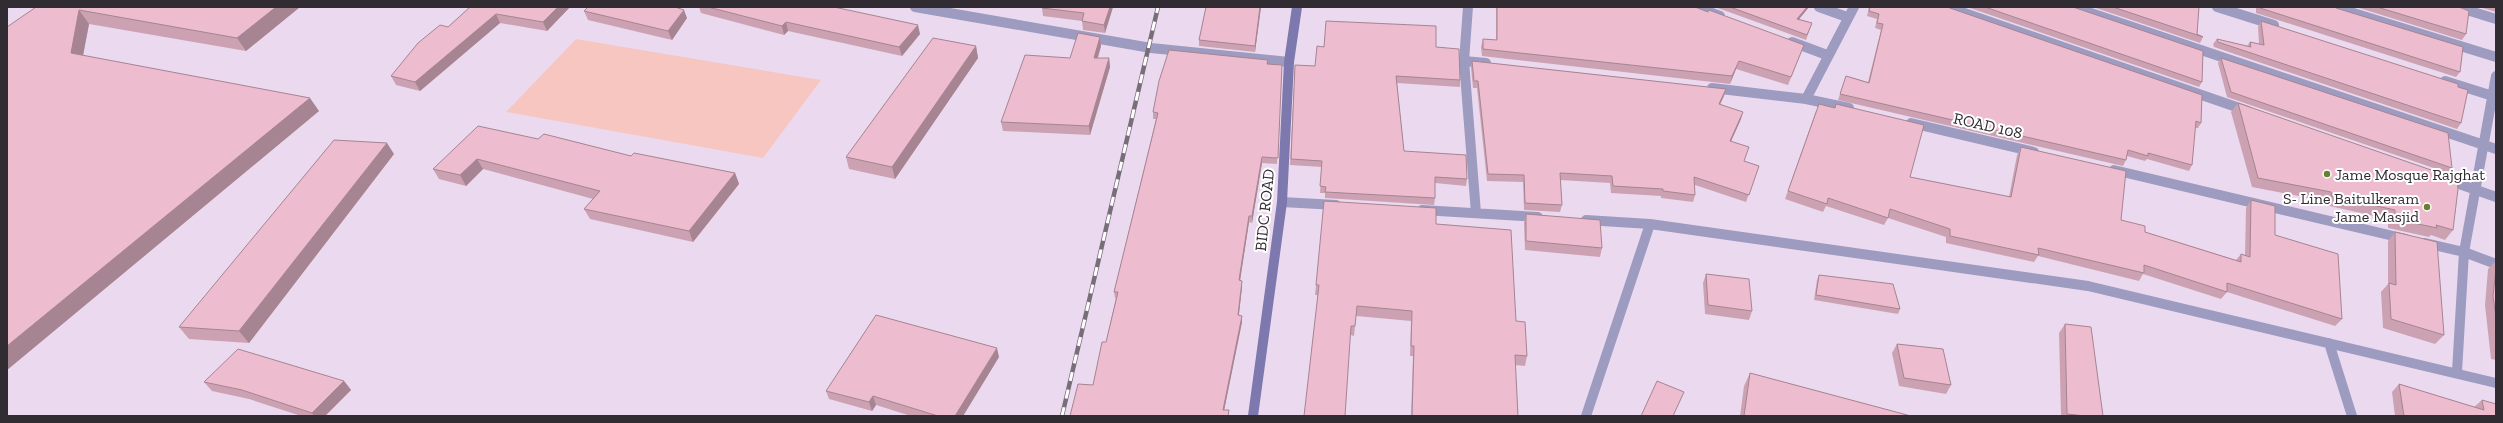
<svg xmlns="http://www.w3.org/2000/svg" width="2503" height="423" viewBox="0 0 2503 423" font-family="'Zilla Slab',serif">
	<rect width="100%" height="100%" fill="#ebdaef"/>
	<!-- green -->
	<path fill="#f7c6c0" d="M576,39L821,80L763,158L506,112Z"/>
	<g fill="none" stroke-linecap="round" stroke-linejoin="round">
		<!-- minor -->
		<path stroke="#9d9bc0" stroke-width="10" d="M915,7L1151,48L1289,62
			M1468,7L1464,61L1476,213
			M1696,7L1720,16
			M1819,7L1847,17
			M1947,7L2248,111
			M2073,7L2496,149
			M2217,7L2274,25
			M2334,7L2496,57
			M2457,7L2496,19
			M1792,42L1827,55
			M1464,61L1486,63
			M2445,81L2496,97
			M1712,88L1806,99L1849,108
			M1806,99L1854,7
			M1911,123L2034,152
			M2114,170L2406,239
			M2445,179L2496,197
			M1282,202L1336,205
			M1422,210L1538,217
			M1586,220L1650,224L2088,286L2496,383
			M2425,243L2464,252L2496,264
			M2329,343L2352,416
			M2457,372L2464,252L2496,76
			M1586,416L1650,224"/>
		<!-- secondary -->
		<path stroke="#7d78ae" stroke-width="10" d="M1253,416L1282,202L1289,62L1297,7"/>
		<!-- rail casing -->
		<g stroke="#786e7a" stroke-width="4.5">
			<path id="rail" d="M1062,416L1158,7"/>
		</g>
		<!-- rail -->
		<use href="#rail" stroke="#fff" stroke-width="3" stroke-dasharray="9" stroke-linecap="butt"/>
	</g>
	<!-- wall -->
	<path fill="#cca2b2" d="M36,7H300L246,51L89,24L83,55L319,111L7,370Z
		M470,7H570L547,31L500,23L420,91L396,85L391,76L448,27Z
		M699,7H834L920,34L902,56L788,31L784,35L701,13Z
		M1113,7L1105,33L1083,30L1082,21L1043,16L1042,8Z
		M1206,7H1261L1255,52L1199,46V40Z
		M1496,7H1695L1708,12L1804,45L1788,85L1736,69L1730,84L1482,56L1481,47L1483,39L1496,40Z
		M1715,7H1809L1799,19L1812,23L1806,40Z
		M1869,7H1947L2201,123L2198,128H2195L2192,165L2189,171L2147,159L2145,161L2127,156L2126,160L2123,166L1838,100L1846,76L1868,82L1881,30L1875,28L1877,19L1867,16Z
		M1967,7H2073L2202,82L2199,87Z
		M2093,7H2199L2197,34L2203,37L2200,43Z
		M2256,7H2335L2460,72L2456,77L2256,13Z
		M2356,7H2459L2466,34L2462,40Z
		M2479,7H2496V12Z
		M584,11L687,18L672,40L588,20Z
		M2261,21L2458,87L2461,123L2457,129L2214,47L2213,44L2217,39L2247,46L2250,42L2259,44L2258,27Z
		M1100,37L1101,46L1098,58H1109L1110,67L1090,135L1003,131L1001,122L1070,58Z
		M976,46L978,58L895,179L849,169L846,157Z
		M1324,47H1436L1460,80V87L1397,83L1404,151L1467,179L1466,186L1435,183V198L1434,205L1325,198V193H1320L1322,167L1290,165L1295,65L1315,66Z
		M2221,58L2452,168L2448,173L2227,97L2218,63Z
		M1472,61L1726,89L1720,104L1741,119L1731,141L1744,161L1759,166L1746,202L1695,185V195L1693,202L1661,198V196L1611,193L1610,183L1560,180L1562,205L1560,212L1524,210L1523,182L1487,181L1477,88H1473L1471,68Z
		M1268,64L1282,65L1277,164L1262,163L1252,223L1249,222L1240,281L1242,287L1239,315L1242,316V322L1224,410L1229,416L1093,385L1106,342L1116,298H1115L1114,292L1156,119H1153V112Z
		M2238,103L2453,230L2445,240L2431,235L2429,237L2388,228V219L2325,205L2324,201L2252,187L2231,112Z
		M1816,111L1910,177L2009,197L2017,155L2021,147L2121,220L2145,232L2236,260L2241,254L2245,255L2246,208L2251,200L2275,235L2342,319L2335,326L2227,292L2221,299L2143,274L2139,281L2038,256L2034,262L1946,243V237L1888,218L1884,225L1826,206L1823,212L1785,199Z
		M538,139L631,156L735,173L739,184L693,242L590,219L584,209L593,199L483,169L466,186L439,179L433,169Z
		M394,154L249,343L189,339L179,327Z
		M1526,214L1602,248L1600,257L1525,250L1524,223Z
		M1436,224L1516,321L1527,356L1525,366L1515,365L1518,416H1411L1413,356H1410L1411,321L1356,316L1354,336L1351,335L1318,295H1315L1316,285Z
		M2395,232L2444,335L2435,344L2383,328L2381,292L2388,284V241Z
		M2496,261V360L2491,359L2485,305L2488,269Z
		M1706,274L1752,311L1749,320L1705,314L1703,283Z
		M1819,275L1900,309L1898,314L1814,300L1817,280Z
		M2065,324L2103,416H2061L2059,333Z
		M1897,344L1951,385L1946,394L1899,386L1892,353Z
		M999,357L963,416H911L876,405L872,411L829,399L826,391Z
		M1750,373L1911,416H1740L1744,386Z
		M344,381L351,390L325,416H301L249,399L212,391L204,382Z
		M2399,384L2474,407L2482,400L2496,416H2395L2392,392Z"/>
	<!-- shaded-wall -->
	<path fill="#a68491" d="M276,7H300L246,51L237,38Z
		M558,7H570L547,31L543,22Z
		M1110,7H1113L1105,33L1104,25Z
		M1260,7H1261L1255,52V46Z
		M1807,7H1809L1795,24L1797,19Z
		M79,10L89,24L81,66L71,53Z
		M684,10L687,18L672,40L668,31Z
		M496,14L500,23L420,91L415,82Z
		M786,22L788,31L784,35L782,26Z
		M918,25L920,34L902,56L899,47Z
		M1100,37L1101,46L1095,66L1094,58Z
		M976,46L978,58L895,179L892,167Z
		M1109,58L1110,67L1090,135L1089,126Z
		M1739,61L1736,69L1730,84L1732,76Z
		M1726,89L1724,96L1717,111L1719,104Z
		M310,98L319,111L7,370V346Z
		M1743,112L1741,119L1728,148L1730,141Z
		M387,143L394,154L249,343L239,331Z
		M1262,157V163L1252,223V216Z
		M477,159L483,169L466,186L460,175Z
		M735,173L739,184L693,242L689,231Z
		M1249,216V222L1239,287V280Z
		M1242,281V287L1238,321V315Z
		M1242,316V322L1223,416V410Z
		M997,348L999,357L963,416H955Z
		M344,381L351,390L325,416H314L312,413Z
		M873,396L876,405L872,411L869,402Z"/>
	<!-- building -->
	<path fill="#edbccf" stroke="#a68491" d="M36,7H276L237,38L79,10L71,53L310,98L7,346V27Z
		M470,7H558L543,22L496,14L415,82L391,76L418,43L440,25L448,27Z
		M588,7H675L684,10L668,31L584,11Z
		M708,7H834L918,25L899,47L786,22L782,26Z
		M1042,7H1110L1104,25L1082,21L1084,13L1042,8Z
		M1206,7H1260L1255,46L1199,40Z
		M1497,7H1695L1708,12L1709,10L1804,45L1791,77L1739,61L1732,76L1483,49V39L1497,40Z
		M1730,7H1807L1797,19L1812,23L1807,35Z
		M1870,7H1947L2202,95L2201,123L2196,121L2192,165L2148,153V156L2128,150L2126,160L1840,94L1846,76L1869,83L1883,24L1877,23L1879,14L1869,11Z
		M1985,7H2073L2203,51L2202,82Z
		M2113,7H2199L2197,34L2203,37Z
		M2260,7H2335L2336,8L2463,47L2460,72L2260,8Z
		M2377,7H2459L2469,11L2466,34Z
		M1326,21L1436,26V47L1459,49L1460,80L1396,76L1404,151L1466,155L1467,179L1435,177V198L1325,192L1326,187L1320,186L1322,161L1291,159L1295,65L1315,66L1317,46L1324,47Z
		M2261,21L2458,84V87L2468,90L2461,123L2218,42L2217,39L2251,47L2250,42L2264,45Z
		M1078,33L1100,37L1094,58H1109L1089,126L1001,122L1025,55L1070,58Z
		M933,38L976,46L892,167L846,157Z
		M1169,50L1268,60L1267,64L1282,65L1278,158L1262,157L1252,216H1249L1239,280L1242,281L1238,315L1242,316L1223,410H1229L1228,416H1070L1078,384L1093,385L1102,342H1106L1118,292H1114L1158,113L1153,112L1159,81Z
		M2221,58L2448,133L2452,168L2231,92Z
		M1472,61L1726,89L1719,104L1743,112L1730,141L1749,147L1744,161L1759,166L1749,195L1694,177L1695,195L1663,191V189L1613,186L1612,176L1560,173L1562,205L1525,203L1524,175L1488,174L1478,81H1474Z
		M2238,103L2457,179L2458,189L2453,230L2436,225L2437,228L2395,219V210L2332,196L2331,192L2258,178Z
		M1819,104L1835,108L1836,104L1924,125L1910,177L2011,197L2021,147L2126,171L2121,220L2145,226V232L2241,262V254L2250,257L2251,200L2275,206V235L2338,254L2342,319L2227,283V292L2144,265V273L2038,248L2039,255L1950,236V229L1890,209L1888,218L1828,198L1827,204L1788,191Z
		M478,126L538,139L544,134L631,156L634,153L735,173L689,231L584,209L600,191L477,159L460,175L433,169Z
		M334,140L387,143L239,331L179,327Z
		M1324,201L1436,208V224L1511,230L1516,321L1525,322L1527,356L1515,355L1518,416H1412L1414,346H1411L1412,311L1357,306L1355,326H1351L1345,416H1304L1319,285H1316Z
		M1526,214L1600,220L1602,248L1526,241Z
		M2395,232L2437,242L2444,335L2391,319L2389,283L2396,285Z
		M2496,269V317L2493,296Z
		M1706,274L1749,279L1752,311L1708,305Z
		M1819,275L1893,284L1900,309L1816,295Z
		M876,315L997,348L955,416H938L873,396L869,402L826,391Z
		M2065,324L2091,327L2103,416H2085L2067,414Z
		M1897,344L1943,349L1951,385L1904,378Z
		M238,349L344,381L312,413L242,390L204,382Z
		M1750,373L1911,416H1744Z
		M1657,381L1684,392L1673,416H1641Z
		M2399,384L2484,410L2482,400L2496,404V416H2404Z"/>
	<!-- markers -->
	<g fill="#678032" stroke="#fff" stroke-width="1.5">
		<circle cx="2327" cy="174" r="4"/>
		<circle cx="2427" cy="207" r="4"/>
	</g>
	<g text-anchor="middle" stroke-width="4" stroke-linejoin="round" paint-order="stroke">
		<!-- street labels -->
		<g font-size="16" fill="#312b32" stroke="#fff">
			<text transform="translate(1988 125) rotate(13)" y="6">ROAD 108</text>
			<text transform="translate(1264 210) rotate(-84)" y="6">BIDC ROAD</text>
		</g>
		<!-- poi labels -->
		<g font-size="16" fill="#312b32" stroke="#fff" text-anchor="start">
			<text x="2335" y="180">Jame Mosque Rajghat</text>
			<text x="2419" y="204" text-anchor="end">S- Line Baitulkeram<tspan x="2419" dy="18">Jame Masjid</tspan></text>
		</g>
	</g>
	<!-- border -->
	<rect width="2503" height="423" fill="none" stroke="#312b32" stroke-width="16"/>
</svg>
